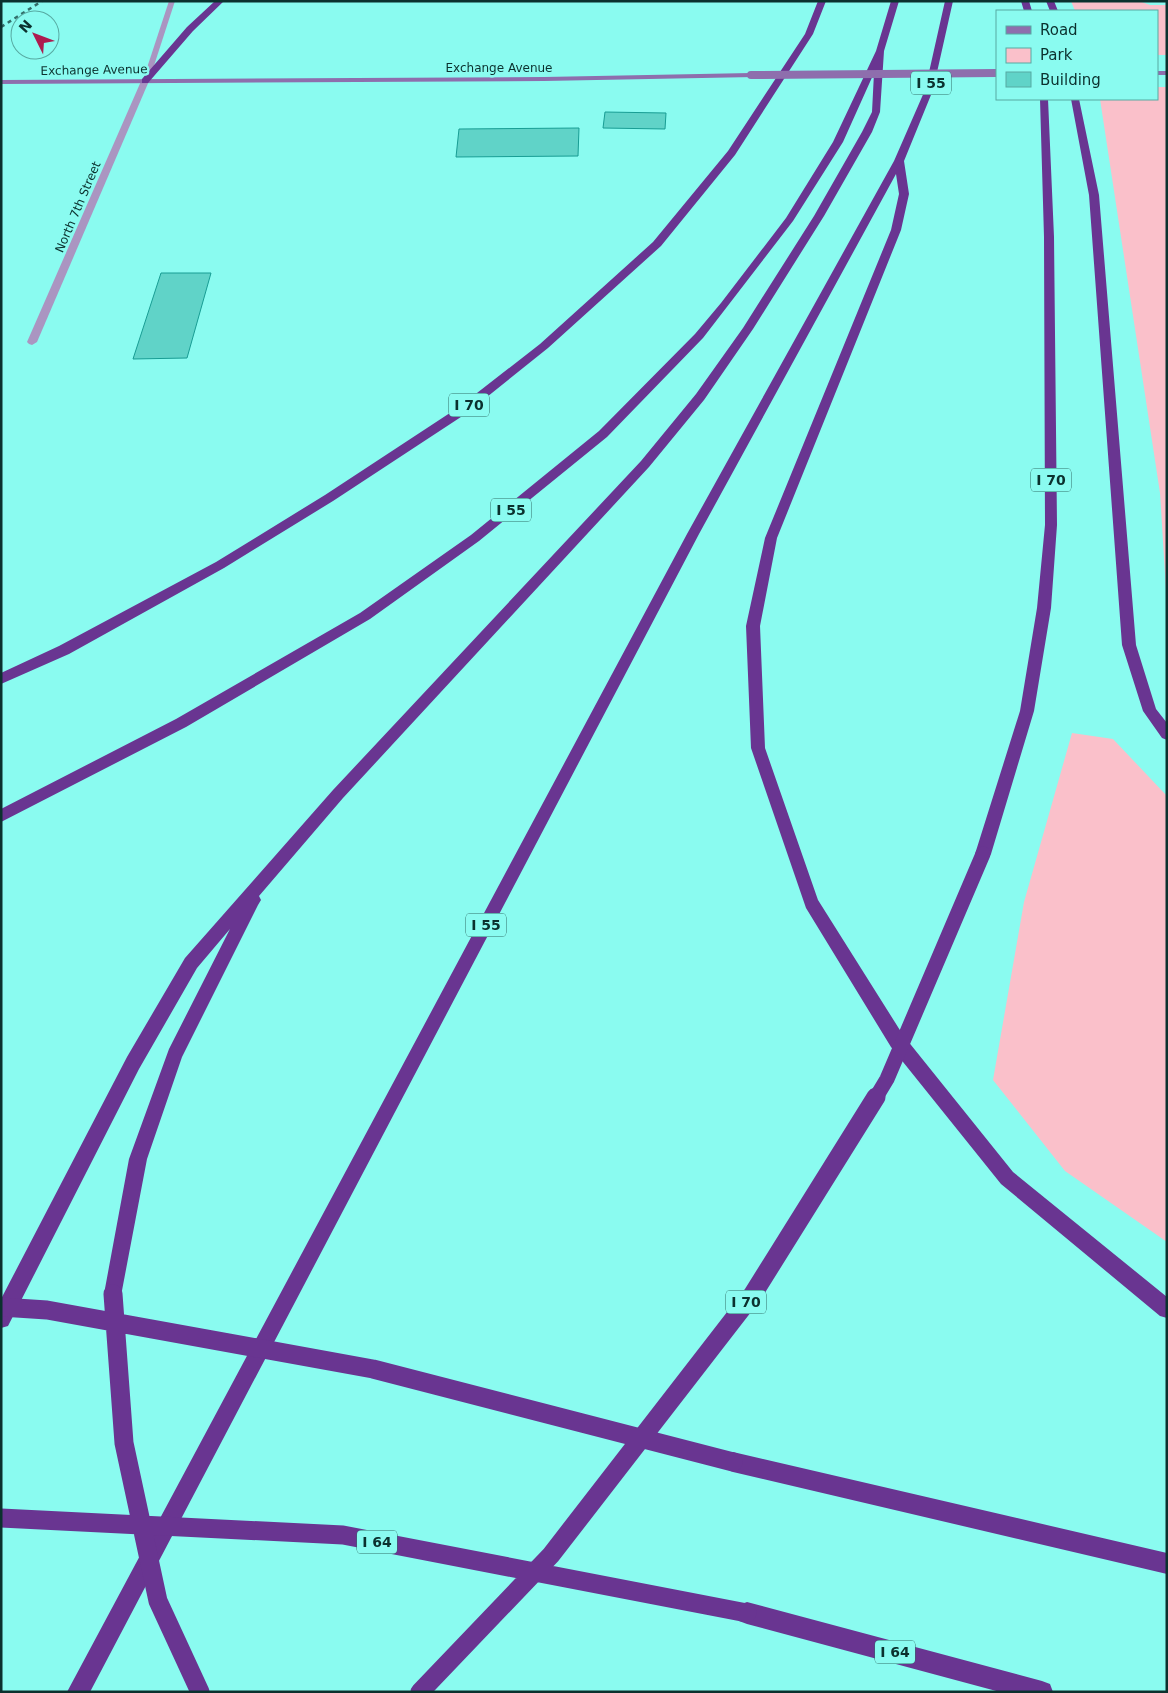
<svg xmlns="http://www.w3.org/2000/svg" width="1168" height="1693" viewBox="0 0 1168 1693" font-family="'DejaVu Sans',sans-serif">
	<rect width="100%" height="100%" fill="#8afbf0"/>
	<!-- green -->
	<path fill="#fac0ca" d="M1071,1H1139L1150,5H1167V55H1157V11H1075Z
		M1157,87H1167V606L1160,493L1100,99H1157Z
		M1072,733L1113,739L1167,796V1242L1065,1171L993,1080L1024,902Z"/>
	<!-- building -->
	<path fill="#60d3c8" stroke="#189d94" d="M605,112L666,113L665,129L603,128Z
		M579,128L578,156L456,157L459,129Z
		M161,273H211L187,358L133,359Z"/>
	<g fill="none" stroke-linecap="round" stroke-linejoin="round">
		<!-- lane -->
		<path fill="#aa95c1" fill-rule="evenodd" d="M169,1H175L149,81L142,83Z"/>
		<!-- street -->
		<path fill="#aa95c1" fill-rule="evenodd" d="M142,79L149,81L37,342L32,345L29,344L27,342Z"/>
		<!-- secondary -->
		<path fill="#8e6ead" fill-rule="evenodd" d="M1157,71H1167V75H1157Z
			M751,73L755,75L754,77L544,81L1,84V80L544,77Z"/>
		<!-- highway -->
		<path fill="#693591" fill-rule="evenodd" d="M215,1H224L193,31L148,83H142V79L187,27Z
			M818,1H826L813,34L735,155L661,246L548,348L467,413L333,501L224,568L69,654L1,684V673L59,646L216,562L325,495L459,407L540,344L653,242L728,151L805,34Z
			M891,1H899L884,51L880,112L872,132L824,216L753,329L704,400L649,467L343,798L259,896L261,900L258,905L182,1057L147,1159L120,1301L113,1303L106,1301L104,1294L129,1159L169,1049L230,929L197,968L139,1069L8,1326L1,1328V1299L127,1057L185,958L333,790L641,461L696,394L743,328L814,216L862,132L872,112L874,73L843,142L793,221L703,338L607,437L479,541L370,619L186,727L1,822V809L176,719L360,613L471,535L599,431L695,334L721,303L786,218L833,142L876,51Z
			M945,1H953L933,90L904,161L909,194L901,230L777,538L760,626L765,748L818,900L903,1035L1013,1172L1167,1297V1318L1160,1316L1001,1184L891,1047L806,908L751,748L746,626L765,538L891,230L899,194L896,174L699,534L90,1692H67L687,534L894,161L925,90Z
			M1021,1H1029L1032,11H1024Z
			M1046,1H1054L1058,11H1050Z
			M1040,99H1048L1054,237L1057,525L1051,608L1034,711L991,854L988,859L983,860L978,859L975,854L1020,711L1037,608L1045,525L1044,237Z
			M1071,99H1079L1099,195L1136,645L1156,709L1167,723V740L1162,738L1143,711L1122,645L1089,195Z
			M733,1452L1167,1553V1574L733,1472L726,1469L723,1462L726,1455Z
			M747,1602L1042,1681L1050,1684L1053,1692H1000L747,1624L739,1621L736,1613L739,1605Z"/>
		<!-- rail -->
		<path stroke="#326f6a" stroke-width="2.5" stroke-dasharray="4 4" stroke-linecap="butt" d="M1,27L42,1"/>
		<!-- secondary-bridge -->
		<path stroke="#8e6ead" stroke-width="8" d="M751,75L997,73"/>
		<!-- highway-bridge-far1 -->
		<path stroke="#693591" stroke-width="15" d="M875,1099L887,1079L983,854"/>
		<!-- highway-bridge -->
		<path stroke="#693591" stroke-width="19" d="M113,1294L124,1443L158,1601L200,1692
			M1,1307L47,1310L373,1369L733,1462
			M1,1518L343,1535L747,1613
			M420,1692L551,1555L753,1294L876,1097"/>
	</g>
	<g text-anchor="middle" stroke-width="5" stroke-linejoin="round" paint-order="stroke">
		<!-- far-street labels -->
		<g font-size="12" fill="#0b312e" stroke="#8afbf0">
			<text x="499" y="72">Exchange Avenue</text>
			<text transform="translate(94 70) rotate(-1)" y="4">Exchange Avenue</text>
			<text transform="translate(78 207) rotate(-67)" y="4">North 7th Street</text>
		</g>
		<!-- shield labels -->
		<g fill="#8afbf0" stroke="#316e68" stroke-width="1">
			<rect x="911" y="71.5" width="40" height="23" rx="4"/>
			<rect x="449" y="393.5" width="40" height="23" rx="4"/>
			<rect x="1031" y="468.5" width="40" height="23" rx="4"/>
			<rect x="491" y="498.5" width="40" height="23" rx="4"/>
			<rect x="466" y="913.5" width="40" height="23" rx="4"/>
			<rect x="726" y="1290.5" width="40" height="23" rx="4"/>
			<rect x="357" y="1530.5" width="40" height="23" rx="4"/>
			<rect x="875" y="1640.5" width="40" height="23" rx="4"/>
		</g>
		<g font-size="14" font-weight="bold" fill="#0b312e">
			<text x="931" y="88">I 55</text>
			<text x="469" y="410">I 70</text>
			<text x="1051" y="485">I 70</text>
			<text x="511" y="515">I 55</text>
			<text x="486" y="930">I 55</text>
			<text x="746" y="1307">I 70</text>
			<text x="377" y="1547">I 64</text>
			<text x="895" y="1657">I 64</text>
		</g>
	</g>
	<!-- border -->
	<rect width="1168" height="1693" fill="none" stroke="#0b312e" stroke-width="5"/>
	<!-- legend -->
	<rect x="996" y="10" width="162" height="90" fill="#8afbf0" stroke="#57aaa2"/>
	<rect x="1006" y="26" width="25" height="8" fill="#8e6ead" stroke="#57aaa2"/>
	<text x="1040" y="35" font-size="15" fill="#0b312e">Road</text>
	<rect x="1006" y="48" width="25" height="15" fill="#fac0ca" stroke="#57aaa2"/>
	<text x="1040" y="60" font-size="15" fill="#0b312e">Park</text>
	<rect x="1006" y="72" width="25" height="15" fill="#60d3c8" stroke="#57aaa2"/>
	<text x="1040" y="85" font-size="15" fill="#0b312e">Building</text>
	<!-- north arrow -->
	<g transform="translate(35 35) rotate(312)"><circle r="24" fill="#8afbf0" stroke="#57aaa2"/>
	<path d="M0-4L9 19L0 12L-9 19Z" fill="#ad1b4f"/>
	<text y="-8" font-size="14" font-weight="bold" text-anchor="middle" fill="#0b312e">N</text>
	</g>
</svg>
